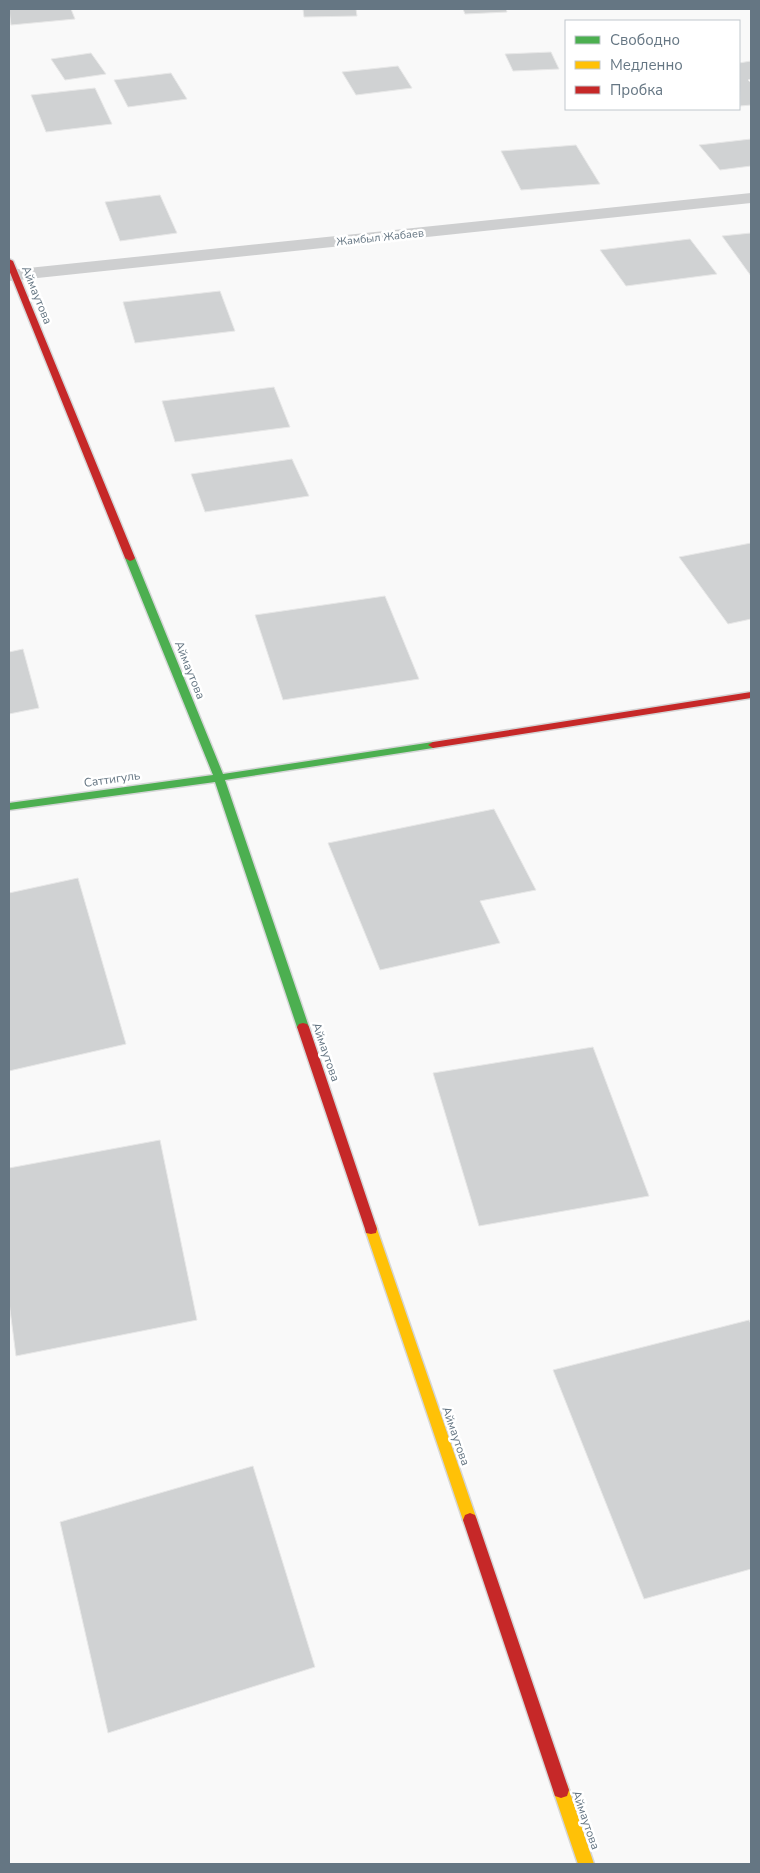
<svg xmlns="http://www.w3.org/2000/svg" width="760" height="1873" viewBox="0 0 760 1873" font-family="'Nunito Sans',sans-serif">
	<rect width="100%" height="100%" fill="#f9f9f9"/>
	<!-- building -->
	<path fill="#d0d2d3" stroke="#e8e8e8" d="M9,9H71L75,19L11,25Z
		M303,9H356L357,16L304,17Z
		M463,9H506L507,12L465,14Z
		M551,52L559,69L513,71L505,54Z
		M91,53L106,74L65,80L51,59Z
		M751,61V79L748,80L751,83V105L740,106L739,63Z
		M398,66L412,88L356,95L342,72Z
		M171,73L187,99L128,107L114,80Z
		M95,88L112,124L46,132L31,95Z
		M751,139V166L720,170L699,145Z
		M576,145L600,184L521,190L501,151Z
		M160,195L177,233L120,241L105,202Z
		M751,233V276L722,236Z
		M690,239L717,274L626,286L600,250Z
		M220,291L235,331L135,343L123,302Z
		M274,387L290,427L175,442L162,401Z
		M292,459L309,496L205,512L191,474Z
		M751,543V619L728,624L679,557Z
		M385,596L419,679L283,700L255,615Z
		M23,649L39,708L9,714V652Z
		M494,809L536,890L480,901L500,943L380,970L328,843Z
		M78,878L126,1044L9,1071V893Z
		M593,1047L649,1196L479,1226L433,1073Z
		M160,1140L197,1320L16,1356L9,1302V1168Z
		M749,1320L751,1324V1569L644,1599L553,1370Z
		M253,1466L315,1667L108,1733L60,1522Z"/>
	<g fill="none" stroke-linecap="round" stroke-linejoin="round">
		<!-- fast casing -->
		<g stroke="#d5d6d7" stroke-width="3">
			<path id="fast" d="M130,555L135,558L223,774L433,742L438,745L433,748L225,780L309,1027L307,1030H299L297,1027L215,782L9,810V803L213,775L125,558Z"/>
		</g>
		<!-- slow casing -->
		<g stroke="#d5d6d7" stroke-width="3">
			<path id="slow" d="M371,1224L376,1225L377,1229L477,1520L475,1525L470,1527L465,1525L463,1520L365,1229L366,1225Z
				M561,1782L567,1784L569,1790L594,1864H578L553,1790L555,1784Z"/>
		</g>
		<!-- jam casing -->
		<g stroke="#d5d6d7" stroke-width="3">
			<path id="jam" d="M9,259L13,261L135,558L133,560L130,561L125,558L9,270Z
				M751,692V698L433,748L428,745L433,742Z
				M303,1023L307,1024L309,1027L377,1229L376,1233L371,1234L366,1233L365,1229L297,1027L299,1024Z
				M470,1513L475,1515L477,1520L569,1790L567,1796L561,1798L555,1796L463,1520L465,1515Z"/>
		</g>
		<!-- street -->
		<path fill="#cecfd0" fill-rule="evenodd" d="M751,193V203L9,281V270Z"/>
		<!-- fast -->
		<use href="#fast" fill="#4caf50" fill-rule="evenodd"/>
		<!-- slow -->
		<use href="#slow" fill="#ffc107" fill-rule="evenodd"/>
		<!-- jam -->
		<use href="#jam" fill="#c62828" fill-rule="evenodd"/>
	</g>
	<g text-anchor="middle" stroke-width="5" stroke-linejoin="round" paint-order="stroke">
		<!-- far-street labels -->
		<g font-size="11" fill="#657683" stroke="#fff">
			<text transform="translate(380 237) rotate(-6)" y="4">Жамбыл Жабаев</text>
		</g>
		<!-- street labels -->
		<g font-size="12" fill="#657683" stroke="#fff">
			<text transform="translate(37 295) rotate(68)" y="4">Аймаутова</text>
			<text transform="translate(190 670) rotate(68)" y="4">Аймаутова</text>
			<text transform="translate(112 779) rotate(-8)" y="4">Саттигуль</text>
			<text transform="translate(326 1052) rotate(71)" y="4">Аймаутова</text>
			<text transform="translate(456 1436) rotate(71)" y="4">Аймаутова</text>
			<text transform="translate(586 1820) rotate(71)" y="4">Аймаутова</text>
		</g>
	</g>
	<!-- border -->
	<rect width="760" height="1873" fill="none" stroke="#657683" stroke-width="20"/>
	<!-- legend -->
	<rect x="565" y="20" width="175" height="90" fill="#ffffff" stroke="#c1c8cd"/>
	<rect x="575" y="36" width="25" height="8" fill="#4caf50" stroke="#c1c8cd"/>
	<text x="610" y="45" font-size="15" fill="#657683">Свободно</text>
	<rect x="575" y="61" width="25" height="8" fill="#ffc107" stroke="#c1c8cd"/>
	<text x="610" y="70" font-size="15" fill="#657683">Медленно</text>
	<rect x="575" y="86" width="25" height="8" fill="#c62828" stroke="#c1c8cd"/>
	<text x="610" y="95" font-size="15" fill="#657683">Пробка</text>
</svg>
